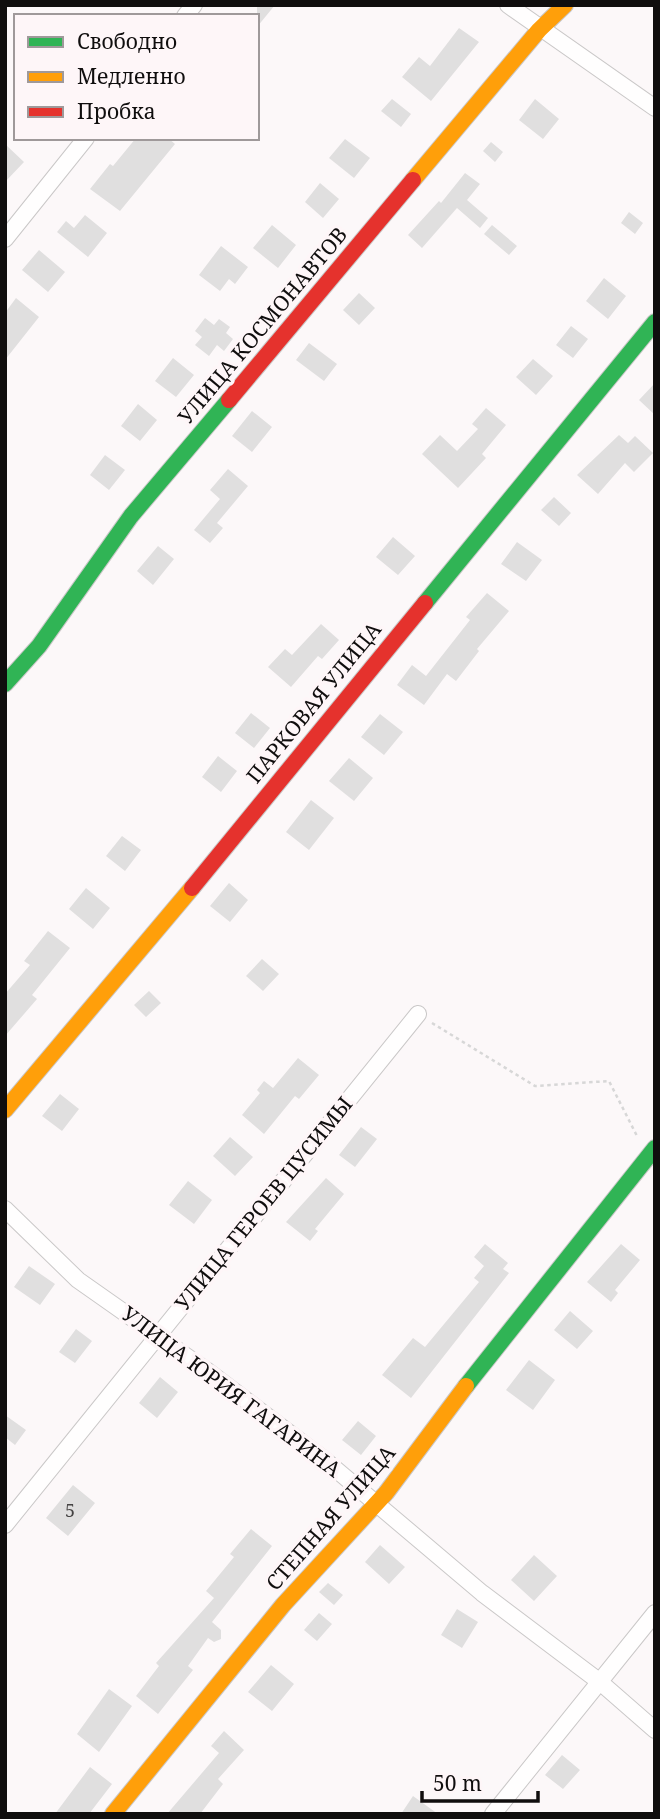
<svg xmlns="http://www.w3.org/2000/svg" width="660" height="1819" viewBox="0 0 660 1819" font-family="'Noto Serif',serif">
	<rect width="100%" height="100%" fill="#fcf8f9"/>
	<!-- building -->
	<path fill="#e0dfdf" d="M257,5H275L257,27Z
		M459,28L479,42L431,101L402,77L419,57L430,66Z
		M392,99L411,114L401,127L381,111Z
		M535,99L559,119L543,139L519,120Z
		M136,138H168L175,144L120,211L90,189L110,164L113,166Z
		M345,139L370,158L354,178L329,158Z
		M491,142L503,152L495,162L483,151Z
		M5,144L24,162L5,182Z
		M465,173L480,184L467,200L488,218L480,228L457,208L422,248L408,235L439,201L441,203Z
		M320,183L339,199L323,218L305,202Z
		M629,212L643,223L635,234L621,223Z
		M85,215L107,233L88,257L57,232L66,221L74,228Z
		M272,225L296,245L278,268L253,248Z
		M492,225L517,246L509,255L484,234Z
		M221,246L248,267L235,284L229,279L220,291L199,275Z
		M39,250L65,272L48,292L22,270Z
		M604,278L626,296L608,319L586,301Z
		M359,293L375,308L359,325L343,310Z
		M16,298L39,317L5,360V313Z
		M205,318L214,325L219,319L230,327L226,333L233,339L224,351L217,345L209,356L195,345L202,337L195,331Z
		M571,326L588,339L573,358L556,345Z
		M309,343L337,364L324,381L296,360Z
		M173,358L194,375L176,397L155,381Z
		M533,359L553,376L536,395L516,377Z
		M655,383V415L639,400Z
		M138,404L157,420L140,441L121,426Z
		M486,408L506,425L482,454L486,458L458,488L422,454L440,435L457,451L478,429L472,424Z
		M252,411L272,427L252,452L232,436Z
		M619,435L628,443L635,436L653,453L634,472L625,463L598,494L577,475Z
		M105,455L125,470L109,490L90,475Z
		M228,469L248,486L217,523L223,528L210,543L194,530L220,499L210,490Z
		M554,497L571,513L559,526L541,510Z
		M393,537L415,556L398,575L376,557Z
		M517,542L542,560L526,581L501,564Z
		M158,546L174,559L153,585L137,571Z
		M487,593L509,611L477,649L479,651L456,681L447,674L424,705L397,685L412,665L426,676L470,620L466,617Z
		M321,624L339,640L322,659L318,656L291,687L268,667L285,649L292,655Z
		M251,713L270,728L254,748L235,733Z
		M380,714L403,732L384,755L361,737Z
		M218,756L237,771L221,792L202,777Z
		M349,758L373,778L354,801L329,781Z
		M311,800L334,818L309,850L286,832Z
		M122,836L141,850L125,871L106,856Z
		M229,883L248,900L230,922L210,906Z
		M86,888L110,908L93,929L69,909Z
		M48,931L70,948L32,995L37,999L5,1036V994L30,965L24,961Z
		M262,959L279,974L263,991L246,976Z
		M149,991L161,1003L146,1017L134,1005Z
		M298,1058L319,1075L299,1099L295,1096L264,1134L242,1115L260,1093L257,1090L264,1081L273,1088Z
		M60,1094L79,1109L62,1131L42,1116Z
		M361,1127L377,1139L355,1167L339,1155Z
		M230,1137L253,1157L235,1176L213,1156Z
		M326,1178L344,1194L315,1229L318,1231L310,1241L286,1222Z
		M188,1181L212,1200L194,1224L169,1205Z
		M485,1244L508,1263L503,1269L509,1273L411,1398L382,1375L413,1338L425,1347L479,1282L474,1278L484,1266L474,1257Z
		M621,1244L640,1260L615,1290L618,1293L611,1302L587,1282Z
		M29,1266L55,1284L40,1305L14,1287Z
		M570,1311L593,1331L577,1349L554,1330Z
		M76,1329L92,1341L75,1363L59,1352Z
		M529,1360L555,1380L533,1410L506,1390Z
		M160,1377L178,1392L157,1418L139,1403Z
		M5,1415L26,1430L15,1445L5,1437Z
		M358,1421L376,1436L361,1455L342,1440Z
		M73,1485L95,1503L68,1536L46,1518Z
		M251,1529L272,1546L212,1622L221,1630V1639L214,1642L208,1638L188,1666L193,1670L158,1714L136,1696L159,1666L156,1663L214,1598L206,1591L234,1557L230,1554Z
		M380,1545L405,1567L389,1584L365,1562Z
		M534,1555L557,1576L534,1601L511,1580Z
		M328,1583L343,1595L334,1605L319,1592Z
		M457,1609L478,1622L462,1648L441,1635Z
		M319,1613L332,1624L317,1641L304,1630Z
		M271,1665L294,1684L272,1711L248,1692Z
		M109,1689L132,1706L99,1752L77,1734Z
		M224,1731L244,1750L218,1779L223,1784L200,1814H167L219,1753L211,1746Z
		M562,1755L580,1770L563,1789L545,1775Z
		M90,1767L112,1784L89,1814H55Z
		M413,1796L438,1814H401Z"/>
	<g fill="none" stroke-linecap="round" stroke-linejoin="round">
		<!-- street casing -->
		<g stroke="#cac8c8" stroke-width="18">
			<path id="street" d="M508,5L655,108
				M185,16L194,5
				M5,239L86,138
				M5,1209L78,1280L206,1370L326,1461L482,1593L600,1682L655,1730
				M5,1525L418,1014
				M493,1814L655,1613"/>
		</g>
		<!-- fast casing -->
		<g stroke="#cac8c8" stroke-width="18">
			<path id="fast" d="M425,603L655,322
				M5,684L39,646L131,516L229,400
				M466,1386L655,1148"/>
		</g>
		<!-- slow casing -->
		<g stroke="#cac8c8" stroke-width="18">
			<path id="slow" d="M413,180L539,30L565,5
				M5,1110L192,888
				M113,1814L283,1605L386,1493L466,1386"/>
		</g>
		<!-- jam casing -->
		<g stroke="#cac8c8" stroke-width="18">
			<path id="jam" d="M229,400L413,180
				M192,888L425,603"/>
		</g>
		<!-- path -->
		<path stroke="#d7d7d7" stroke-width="2.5" stroke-dasharray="3.5 3.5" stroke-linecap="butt" d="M432,1023L535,1086L609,1081L638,1138"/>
		<!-- street -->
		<use href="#street" stroke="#fffefe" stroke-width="16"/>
		<!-- fast -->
		<use href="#fast" stroke="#30b455" stroke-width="16"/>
		<!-- slow -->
		<use href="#slow" stroke="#ff9f0a" stroke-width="16"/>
		<!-- jam -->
		<use href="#jam" stroke="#e5322d" stroke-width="16"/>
	</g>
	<g text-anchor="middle" stroke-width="7" stroke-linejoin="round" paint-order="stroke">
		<!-- number labels -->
		<g font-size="18" fill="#454343">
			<text x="70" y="1517">5</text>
		</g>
		<!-- street labels -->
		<g font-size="21" fill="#100e0e" stroke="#fef6f8">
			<text transform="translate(263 326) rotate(-50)" y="7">УЛИЦА КОСМОНАВТОВ</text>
			<text transform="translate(314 703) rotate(-51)" y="7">ПАРКОВАЯ УЛИЦА</text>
			<text transform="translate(264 1204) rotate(-51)" y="7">УЛИЦА ГЕРОЕВ ЦУСИМЫ</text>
			<text transform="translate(231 1392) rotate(37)" y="7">УЛИЦА ЮРИЯ ГАГАРИНА</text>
			<text transform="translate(331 1518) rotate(-49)" y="7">СТЕПНАЯ УЛИЦА</text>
		</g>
	</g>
	<!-- border -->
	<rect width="660" height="1819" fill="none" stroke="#100e0e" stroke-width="14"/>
	<!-- legend -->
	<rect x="14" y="14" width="245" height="126" fill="#fef6f8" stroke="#9f999a" stroke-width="2"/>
	<rect x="28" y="37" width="35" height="10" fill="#30b455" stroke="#9f999a" stroke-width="2"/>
	<text x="77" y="49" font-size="21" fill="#100e0e">Свободно</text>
	<rect x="28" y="72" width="35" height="10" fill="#ff9f0a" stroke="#9f999a" stroke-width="2"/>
	<text x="77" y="84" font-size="21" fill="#100e0e">Медленно</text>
	<rect x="28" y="107" width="35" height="10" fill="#e5322d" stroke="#9f999a" stroke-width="2"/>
	<text x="77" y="119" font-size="21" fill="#100e0e">Пробка</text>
	<!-- scale -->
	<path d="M422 1791v10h116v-10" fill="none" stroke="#100e0e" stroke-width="3.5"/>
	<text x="433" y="1791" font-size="21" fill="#100e0e" stroke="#fef6f8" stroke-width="5" paint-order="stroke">50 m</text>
</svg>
